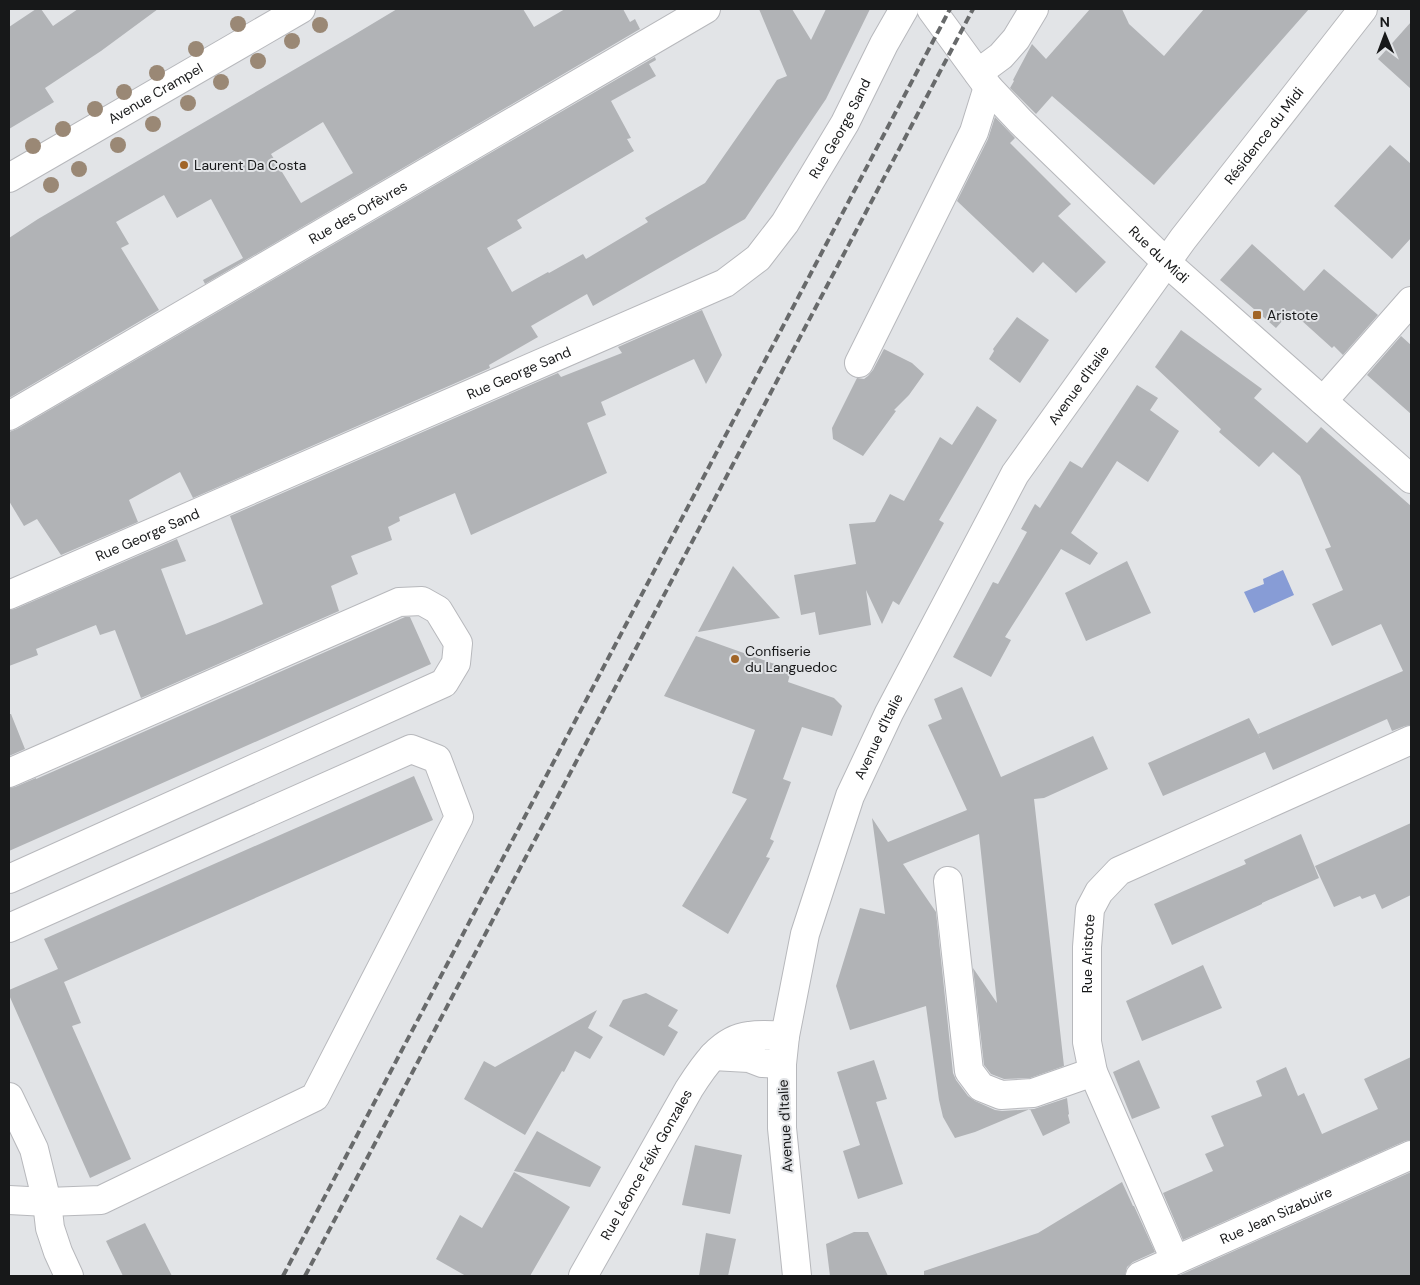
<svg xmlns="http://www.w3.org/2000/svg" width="1420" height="1285" viewBox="0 0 1420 1285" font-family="'DM Sans',sans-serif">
	<rect width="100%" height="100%" fill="#e2e4e7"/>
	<!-- water -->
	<path fill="#879cd6" d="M1283,570L1294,595L1254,613L1244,592L1264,584L1263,579Z"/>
	<!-- building -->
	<path fill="#b1b3b6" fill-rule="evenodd" d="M36,9H41L53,26L78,9H158L101,51L45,88L54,102L9,129V27Z
		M397,9H523L534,27L565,9H623L630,22L635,19L640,29L205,284L203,280L243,258L211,199L177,218L164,195L116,222L129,244L121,248L159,310L9,398V238L38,219L352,36ZM323,122L353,173L301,203L271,154Z
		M759,9H792L811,40L826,9H870L826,99L745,219L593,306L587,294L531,326L538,337L489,365L490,368L193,498L180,472L129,500L138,522L61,555L37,519L24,526L9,501V432L17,429L655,57L656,60L649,64L656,76L611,101L631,138L627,139L634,151L517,220L522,228L487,248L512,292L548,272L549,273L583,254L586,259L648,222L645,218L705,183L777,80L787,76Z
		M1090,9H1122L1129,24L1164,56L1204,9H1309L1154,185L1052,96L1036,114L1010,88L1014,81L1013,80L1032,44L1046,59Z
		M1411,22V89L1378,59Z
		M995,117L1015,138L1010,143L1071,204L1058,216L1106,262L1076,293L1043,262L1033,273L957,201L988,139Z
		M1390,145L1411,164V238L1392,259L1334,206Z
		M1252,244L1304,291L1324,269L1378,315L1343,355L1334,346L1332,348L1291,311L1276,328L1220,280Z
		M702,310L722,355L706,384L694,359L601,402L606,415L587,423L607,473L471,535L455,493L399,517L400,521L388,527L392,540L351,556L358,574L331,586L339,611L141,698L115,630L100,635L96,625L36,649L38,655L9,666V610L15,609L177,539L186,561L161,569L186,635L215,624L263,604L230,516L558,373L561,377L622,353L618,347Z
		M1017,317L1049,340L1020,383L989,359L994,351L993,349Z
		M1181,330L1262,389L1254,398L1307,443L1321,427L1411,506V725L1405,726L1392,731L1387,719L1273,770L1265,752L1163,796L1148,763L1249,718L1260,738L1258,734L1403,671L1381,624L1332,646L1312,604L1343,590L1325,549L1331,547L1300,476L1273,452L1259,467L1219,432L1221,429L1155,367Z
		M1401,336L1411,345V414L1367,375Z
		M884,349L912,363L924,374L909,395L894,410L896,411L863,456L833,439L832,428L857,378L864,379L868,376L873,370Z
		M1137,385L1158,398L1150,410L1179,431L1148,482L1117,461L1071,533L1098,553L1090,565L1061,549L1005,637L1011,640L991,677L953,657L993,582L998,584L1027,532L1021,529L1035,504L1040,508L1070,461L1082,468Z
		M977,406L997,420L939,520L944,523L899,605L893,601L882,624L866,590L871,625L819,635L815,612L801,615L794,575L856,564L849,524L875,522L890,494L904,501L940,437L952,445Z
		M1127,561L1151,613L1086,641L1065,593Z
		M733,566L780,618L698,632Z
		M405,617H410L431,664L9,851V788L15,787L36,778V779Z
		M696,636L791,670L788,682L834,698L842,706L832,736L802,727L783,779L791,782L770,839L774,841L766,857L770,858L728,934L682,906L747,799L732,793L755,730L664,696Z
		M962,687L1001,777L1093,736L1108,769L1044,798L1034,799L1064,1066L1030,1078L1004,1079L991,1074L984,1065L973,968L997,1003L979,834L903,864L936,912L953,1073L956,1080L968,1096L975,1101L995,1110L1002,1111L1034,1109L1067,1098L1069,1114L1068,1115L1070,1123L1043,1136L1030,1109L975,1132L955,1138L943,1117L939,1100L926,1006L850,1030L836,986L860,908L885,914L872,818L888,842L967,810L928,725L942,719L934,699Z
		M9,714H11L25,749L9,756Z
		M414,776L433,820L64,982L81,1023L72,1026L131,1159L90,1178L9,995V990L58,969L44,939Z
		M1411,823V895L1382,909L1375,894L1362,899L1360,896L1334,907L1315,866Z
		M1301,834L1319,878L1262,903V904L1172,945L1154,904L1246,864L1244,860Z
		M1203,965L1222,1008L1142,1041L1126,1001Z
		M646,993L678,1010L668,1026L678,1032L664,1056L609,1026L623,1000Z
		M597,1010L588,1028L603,1037L590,1059L575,1051L564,1072L562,1071L525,1135L464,1099L484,1061L495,1067Z
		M1411,1057V1140L1405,1141L1183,1240L1163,1193L1213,1171L1205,1154L1224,1146L1211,1116L1262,1096L1256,1081L1286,1067L1298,1096L1304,1093L1322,1134L1378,1109L1364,1079Z
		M874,1060L887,1099L876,1102L903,1184L858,1199L843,1151L860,1145L837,1072Z
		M1139,1060L1160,1108L1132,1119L1113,1072Z
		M537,1131L601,1167L590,1187L514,1171Z
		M695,1145L742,1155L730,1214L682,1205Z
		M514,1172L570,1207L530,1276H466L436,1259L460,1215L482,1228Z
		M1411,1172V1276H1178Z
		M1122,1182L1133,1206H1134L1155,1252L1133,1262L1127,1267L1125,1276H924V1271L1038,1233Z
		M145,1223L172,1276H123L106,1241Z
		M854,1232H868L888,1276H830L826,1244Z
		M706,1233L736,1239L728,1276H699Z"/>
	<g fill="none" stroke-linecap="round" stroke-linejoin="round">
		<!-- minor casing -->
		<g stroke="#b7b8bc" stroke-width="30">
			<g id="minor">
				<path id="s1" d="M931,9L988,87L1020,121L1166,262L1411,479"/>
				<path d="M978,73L1001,56L1016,39L1034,9"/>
				<path d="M859,363L974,132L988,87"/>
				<path d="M1323,401L1411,301"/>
				<path id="s2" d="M9,416L706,9"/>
				<path id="s3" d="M9,595L725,283L758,258L785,223L845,123L884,44L904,9"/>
				<path d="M9,773L399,602L422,601L438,610L458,643L456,663L444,683L9,879"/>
				<path d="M948,881L969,1071L981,1087L1001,1095L1033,1093L1093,1072"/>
				<path d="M9,928L411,749L437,759L459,817L315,1097L101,1200L47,1202L9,1200"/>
				<path d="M713,1056L749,1058L762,1063L782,1064"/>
				<path d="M9,1097L34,1149L47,1202L50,1228L58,1252L69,1276"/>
				<path id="s4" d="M1175,1260L1093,1072L1087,1042V947L1090,909L1099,892L1119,871L1411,740"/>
				<path id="s5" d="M583,1276L689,1089C703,1067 721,1039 749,1036C761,1034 773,1035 785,1036"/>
				<path id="s6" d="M797,1276L782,1128V1064L785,1036L805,934L850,796L889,713L1015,474L1183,239L1363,9"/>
				<path id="s7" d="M1140,1276L1411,1155"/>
			</g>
		</g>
		<!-- major casing -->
		<g stroke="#b7b8bc" stroke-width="30">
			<g id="major">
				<path id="s8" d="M9,178L301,9"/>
			</g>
		</g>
		<!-- minor -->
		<use href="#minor" stroke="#fff" stroke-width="28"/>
		<!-- major -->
		<use href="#major" stroke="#fff" stroke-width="28"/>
		<!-- rail -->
		<path stroke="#686a6b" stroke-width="4" stroke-dasharray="8 4" stroke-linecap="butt" d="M283,1276L950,9
			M305,1276L973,9"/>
	</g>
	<!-- trees -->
	<g fill="#9a8875">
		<circle cx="238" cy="24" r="8"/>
		<circle cx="320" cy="25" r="8"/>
		<circle cx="292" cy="41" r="8"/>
		<circle cx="196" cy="49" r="8"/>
		<circle cx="258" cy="61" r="8"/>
		<circle cx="157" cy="73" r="8"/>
		<circle cx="221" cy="82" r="8"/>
		<circle cx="124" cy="92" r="8"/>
		<circle cx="188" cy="103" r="8"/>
		<circle cx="95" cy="109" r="8"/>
		<circle cx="153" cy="124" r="8"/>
		<circle cx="63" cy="129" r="8"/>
		<circle cx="118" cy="145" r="8"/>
		<circle cx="33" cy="146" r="8"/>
		<circle cx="79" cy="169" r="8"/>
		<circle cx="51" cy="185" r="8"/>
	</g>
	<!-- markers -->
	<g fill="#a16527" stroke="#e2e4e7" stroke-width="2">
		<circle cx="184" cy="165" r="5"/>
		<rect x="1252" y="310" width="10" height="10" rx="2.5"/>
		<circle cx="735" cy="659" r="5"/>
	</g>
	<g text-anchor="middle" stroke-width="4" stroke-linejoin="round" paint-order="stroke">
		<!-- street labels -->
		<g font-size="14" fill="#171819" stroke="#e2e4e7">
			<text dy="5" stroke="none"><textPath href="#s8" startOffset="169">Avenue Crampel</textPath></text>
			<text dy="5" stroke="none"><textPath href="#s3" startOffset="976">Rue George Sand</textPath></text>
			<text dy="5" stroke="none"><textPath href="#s6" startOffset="1272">Résidence du Midi</textPath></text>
			<text dy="5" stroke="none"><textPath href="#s2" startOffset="404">Rue des Orfèvres</textPath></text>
			<text dy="5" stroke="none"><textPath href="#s1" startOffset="336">Rue du Midi</textPath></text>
			<text dy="5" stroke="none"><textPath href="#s3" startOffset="556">Rue George Sand</textPath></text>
			<text dy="5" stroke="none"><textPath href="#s6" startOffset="961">Avenue d'Italie</textPath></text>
			<text dy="5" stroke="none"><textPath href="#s3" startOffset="151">Rue George Sand</textPath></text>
			<text dy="5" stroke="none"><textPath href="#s6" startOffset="556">Avenue d'Italie</textPath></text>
			<text dy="5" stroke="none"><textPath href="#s4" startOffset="324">Rue Aristote</textPath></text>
			<text transform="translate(785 1126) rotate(-93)" y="5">Avenue d'Italie</text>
			<text dy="5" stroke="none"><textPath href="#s5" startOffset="128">Rue Léonce Félix Gonzales</textPath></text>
			<text dy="5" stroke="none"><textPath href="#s7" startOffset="149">Rue Jean Sizabuire</textPath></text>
		</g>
		<!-- poi labels -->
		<g font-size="14" fill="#171819" stroke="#e2e4e7" text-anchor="start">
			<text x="194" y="170">Laurent Da Costa</text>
			<text x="1267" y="320">Aristote</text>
			<text x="745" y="656">Confiserie<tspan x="745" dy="16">du Languedoc</tspan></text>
		</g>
	</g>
	<!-- border -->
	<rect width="1420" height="1285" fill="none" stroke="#171819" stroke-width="20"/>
	<!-- north arrow -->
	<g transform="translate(1385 35) rotate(359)" stroke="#e2e4e7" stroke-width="4" paint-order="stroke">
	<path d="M0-4L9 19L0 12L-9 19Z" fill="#171819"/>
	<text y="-8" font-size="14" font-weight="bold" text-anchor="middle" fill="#171819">N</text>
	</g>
</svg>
